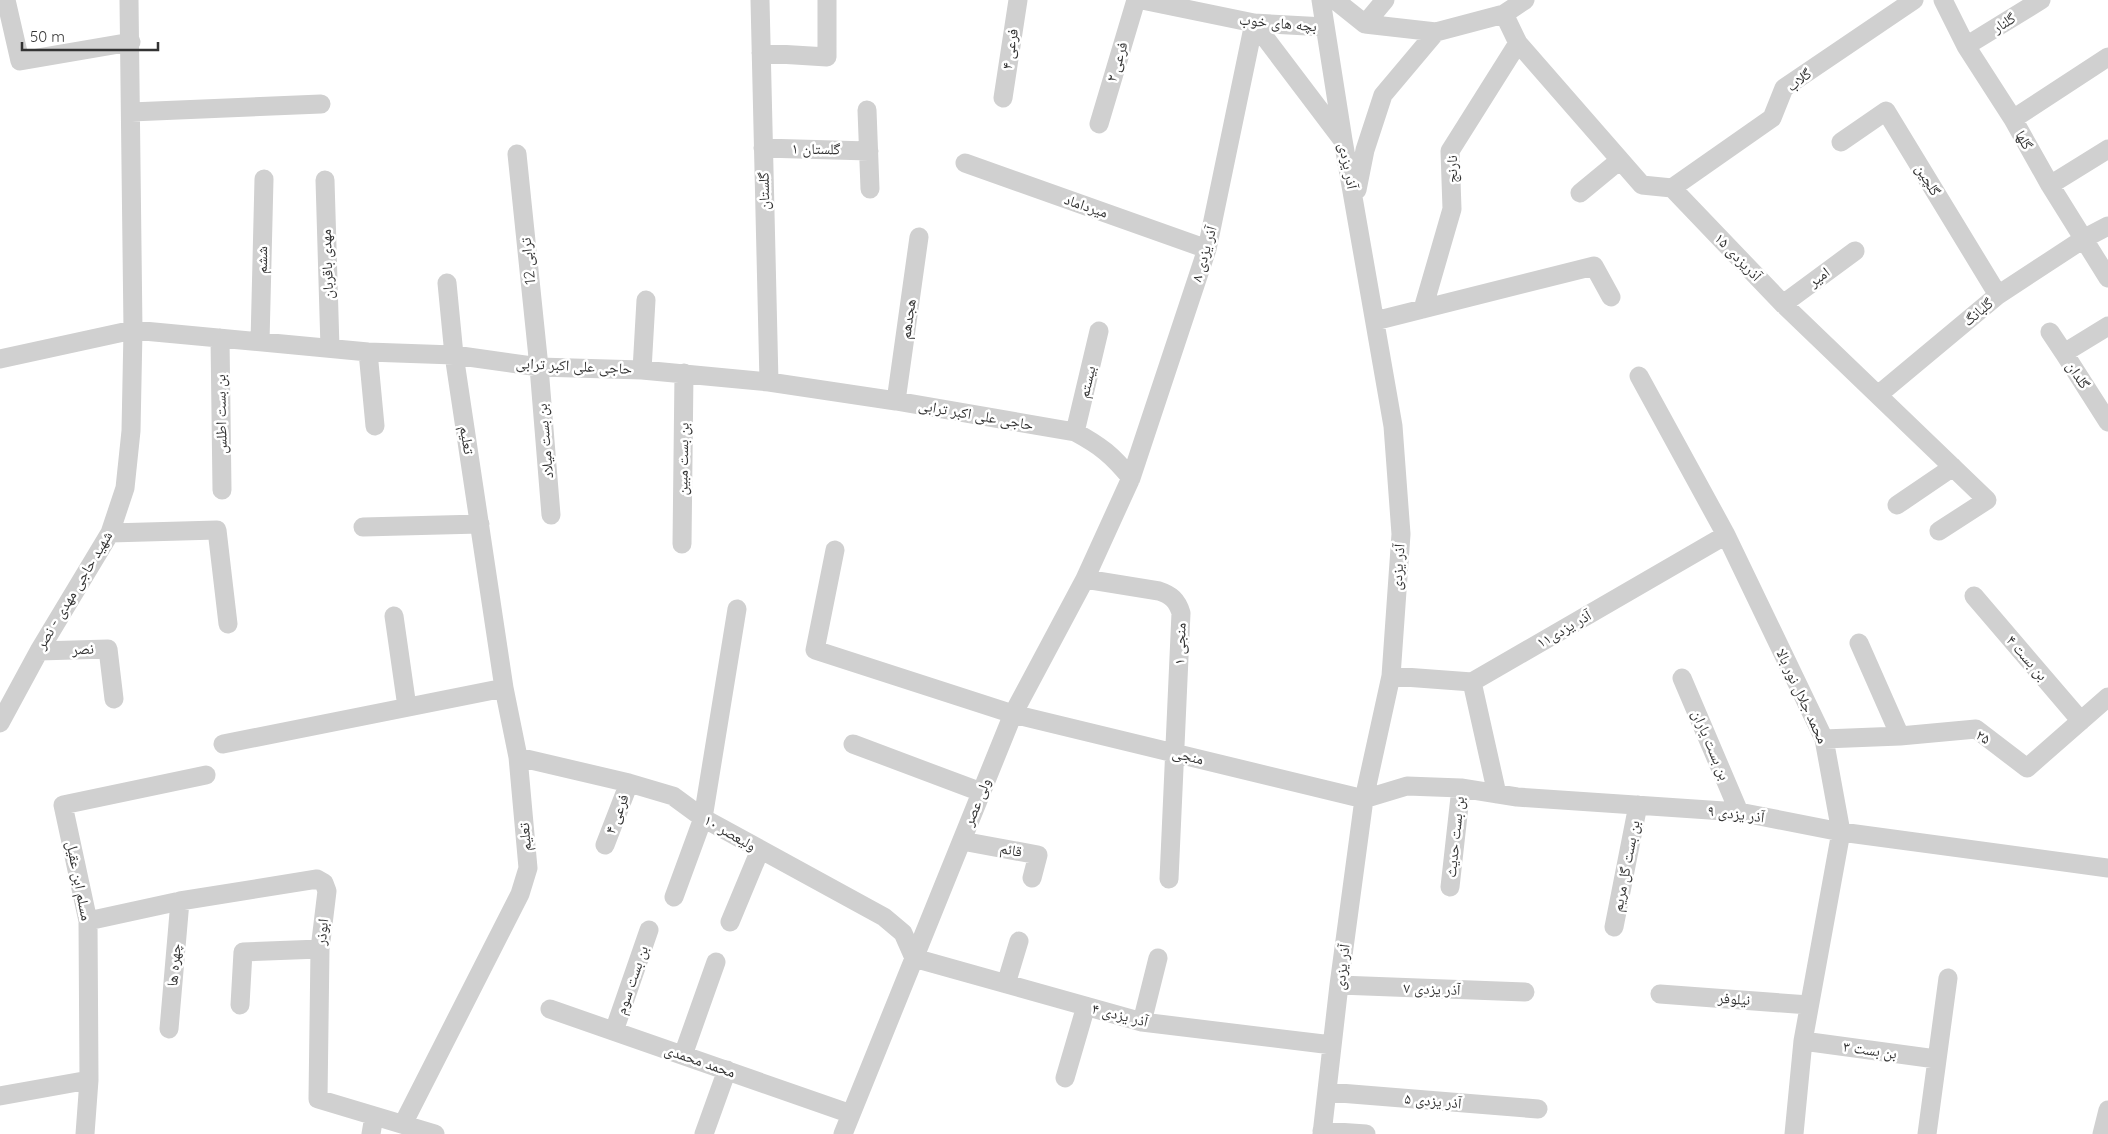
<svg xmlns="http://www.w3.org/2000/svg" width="2108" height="1134" viewBox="0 0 2108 1134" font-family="Quicksand,'Noto Naskh Arabic',sans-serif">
	<rect width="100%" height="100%" fill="#fff"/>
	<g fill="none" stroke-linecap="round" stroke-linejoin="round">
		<!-- minor -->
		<path stroke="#d0d0d0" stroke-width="19" d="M6,0L20,61L131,42
			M760,0L769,382
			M1142,0L1254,23L1325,27
			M1321,0L1343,140L1393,426L1401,534L1391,676L1364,799L1339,985L1322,1134
			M1335,0L1365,24L1436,32L1504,14L1525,0
			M1943,0L1966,46L2013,119L2050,185L2108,278
			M1504,14L1518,43L1642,185L1672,188L1783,304L1987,500L1939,531
			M1254,23L1341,138
			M1365,24L1385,0
			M1966,46L2041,0
			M761,53L827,57V0
			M1003,98L1018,0
			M867,110L870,189
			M131,112L321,104
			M2013,119L2108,57
			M1099,124L1136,0
			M1841,142L1886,111L1998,295
			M763,148L869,151
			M517,154L539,367L551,515
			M965,163L1207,249
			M325,180L330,348
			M2050,185L2108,149
			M1672,188L1772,118L1784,88L1914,0
			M1357,190L1365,150L1383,95L1436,32
			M1580,193L1620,160
			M1783,304L1855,251
			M1423,309L1452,209L1450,151L1518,43
			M1375,321L1594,266L1611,297
			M2108,326L2064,353L2108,422
			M2050,332L2064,353
			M220,338L222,490
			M260,342L264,179
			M368,352L375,426
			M0,359L133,330L368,352L454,355L539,367L642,370L769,382L896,401L1075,432C1101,446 1112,455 1131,478
			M642,370L646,300
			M1639,376L1726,535L1824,739L1841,832L1803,1041L1794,1134
			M1878,395L1998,295L2085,238L2108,226
			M896,401L919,237
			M1075,432L1099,331
			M1897,505L1953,467
			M363,527L480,524
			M110,533L217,530L228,624
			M682,544L684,373
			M835,550L815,650L1013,714L1364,799L1407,786L1461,788L1517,797L1739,812L1841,832L2108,868
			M1085,579L1159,591C1171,595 1177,600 1181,613L1169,879
			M1974,596L2081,721
			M394,616L407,707
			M1859,643L1900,736
			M39,651L108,649L114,699
			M1391,676L1472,682L1726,535
			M1682,678L1739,812
			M1472,682L1497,794
			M0,723L39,651L110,533L125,488L131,431L133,330L129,0
			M1824,739L1900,736L1976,729L2027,768L2108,697
			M223,744L504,688
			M853,744L981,792
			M518,757L629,783L673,796L703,818L884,917L903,933L914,958L1142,1022L1332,1045
			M962,841L1038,855L1032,878
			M605,845L629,783
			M1450,887L1461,788
			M674,897L703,818L737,609
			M88,921L180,901L317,879L324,883L327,891L320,949L318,1099L435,1134
			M730,922L760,850
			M1614,927L1638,805
			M1006,984L1019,941
			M1339,985L1525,992
			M1660,994L1809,1005
			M240,1005L243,952L320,949
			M550,1009L851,1114
			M1142,1022L1158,958
			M169,1029L180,901
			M614,1031L649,930
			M1803,1041L1936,1059
			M683,1055L716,962
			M1065,1078L1086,1006
			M1327,1092L1538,1109
			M0,1096L89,1080
			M403,1124L520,894L528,868L518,757L504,688L454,355L447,283
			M1322,1131L1366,1134
			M85,1134L89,1080L88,921L63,805L206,775
			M371,1134L374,1116
			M704,1134L727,1070
			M843,1134L1013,714L1085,579L1131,478L1207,249L1254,23
			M1927,1134L1948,978
			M2102,1134L2108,1110"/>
	</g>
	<g text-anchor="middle" stroke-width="5" stroke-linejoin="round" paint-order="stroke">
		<!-- street labels -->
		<g font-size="15" fill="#333" stroke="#fff">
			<text transform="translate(1278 23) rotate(5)" y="5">بچه های خوب</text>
			<text transform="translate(2004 23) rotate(-32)" y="5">گلنار</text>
			<text transform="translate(1010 49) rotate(-81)" y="5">فرعی ۴</text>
			<text transform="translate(1117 62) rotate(-73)" y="5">فرعی ۲</text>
			<text transform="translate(1799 80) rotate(-38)" y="5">گلاب</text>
			<text transform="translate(2024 140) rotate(61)" y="5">گلها</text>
			<text transform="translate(816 149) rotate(1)" y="5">گلستان ۱</text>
			<text transform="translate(1348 166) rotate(79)" y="5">آذر یزدی</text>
			<text transform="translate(1452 169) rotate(-90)" y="5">نارنج</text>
			<text transform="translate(1928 180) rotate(59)" y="5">گلچین</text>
			<text transform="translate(764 191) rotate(-91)" y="5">گلستان</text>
			<text transform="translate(1086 206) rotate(19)" y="5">میرداماد</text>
			<text transform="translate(1204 254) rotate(-74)" y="5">۸ آذر یزدی</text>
			<text transform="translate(1738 257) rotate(46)" y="5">۱۵ آذریزدی</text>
			<text transform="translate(262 260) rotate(-89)" y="5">ششم</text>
			<text transform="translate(528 261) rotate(-96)" y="5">ترابی 12</text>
			<text transform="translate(327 264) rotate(-92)" y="5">مهدی باقربان</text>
			<text transform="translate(1819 277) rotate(-37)" y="5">امیر</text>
			<text transform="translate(1978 312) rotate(-40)" y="5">گلبانگ</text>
			<text transform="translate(908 319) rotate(-82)" y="5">هجدهم</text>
			<text transform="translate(574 366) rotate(3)" y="5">حاجی علی اکبر ترابی</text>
			<text transform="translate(2078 375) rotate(57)" y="5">گلدان</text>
			<text transform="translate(1087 382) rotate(-77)" y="5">بیستم</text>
			<text transform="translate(221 414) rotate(-91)" y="5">بن بست اطلس</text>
			<text transform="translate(976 415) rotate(10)" y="5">حاجی علی اکبر ترابی</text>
			<text transform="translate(467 440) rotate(81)" y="5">تعلیم</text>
			<text transform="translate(545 441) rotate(-95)" y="5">بن بست میلاد</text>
			<text transform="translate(683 459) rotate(-89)" y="5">بن بست مبین</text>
			<text transform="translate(1398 567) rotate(-86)" y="5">آذر یزدی</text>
			<text transform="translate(74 590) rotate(-59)" y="5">شهید حاجی مهدی - نصر</text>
			<text transform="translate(1564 629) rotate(-30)" y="5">آذر یزدی۱۱</text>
			<text transform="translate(1180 644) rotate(-88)" y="5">منجی ۱</text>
			<text transform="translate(83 649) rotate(-2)" y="5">نصر</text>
			<text transform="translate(2027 658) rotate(49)" y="5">بن بست ۴</text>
			<text transform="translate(1802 696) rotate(65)" y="5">محمد جلال نور بالا</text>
			<text transform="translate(1983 737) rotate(31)" y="5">۲۵</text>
			<text transform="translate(1711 745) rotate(67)" y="5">بن بست یاران</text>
			<text transform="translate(1188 756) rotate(14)" y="5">منجی</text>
			<text transform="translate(977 802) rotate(-68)" y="5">ولی عصر</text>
			<text transform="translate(617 814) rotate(-69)" y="5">فرعی ۴</text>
			<text transform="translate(1736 814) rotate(7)" y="5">آذر یزدی ۹</text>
			<text transform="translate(730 833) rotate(30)" y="5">۱۰ ولیعصر</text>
			<text transform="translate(525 837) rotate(-95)" y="5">تعلیم</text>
			<text transform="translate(1455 837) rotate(-84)" y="5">بن بست حدیث</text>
			<text transform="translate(1011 850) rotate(11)" y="5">قائم</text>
			<text transform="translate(1626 866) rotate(-79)" y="5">بن بست گل مریم</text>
			<text transform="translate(79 881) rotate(79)" y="5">مسلم ابن عقیل</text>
			<text transform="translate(322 932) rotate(-84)" y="5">ابوذر</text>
			<text transform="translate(174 965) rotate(-85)" y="5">چهره ها</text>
			<text transform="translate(1342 967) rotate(-83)" y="5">آذر یزدی</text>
			<text transform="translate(632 980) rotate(-71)" y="5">بن بست سوم</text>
			<text transform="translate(1432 989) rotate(2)" y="5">آذر یزدی ۷</text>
			<text transform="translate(1734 999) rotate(4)" y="5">نیلوفر</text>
			<text transform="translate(1120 1015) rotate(14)" y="5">۴ آذر یزدی</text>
			<text transform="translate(1870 1050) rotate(8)" y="5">بن بست ۳</text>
			<text transform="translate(700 1061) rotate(19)" y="5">محمد محمدی</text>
			<text transform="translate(1433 1101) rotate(5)" y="5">آذر یزدی ۵</text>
		</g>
	</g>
	<!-- scale -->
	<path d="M22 42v8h136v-8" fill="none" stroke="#333333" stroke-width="2.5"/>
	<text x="30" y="42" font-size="15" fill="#333333" stroke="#ffffff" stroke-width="4" paint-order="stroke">50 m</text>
</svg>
